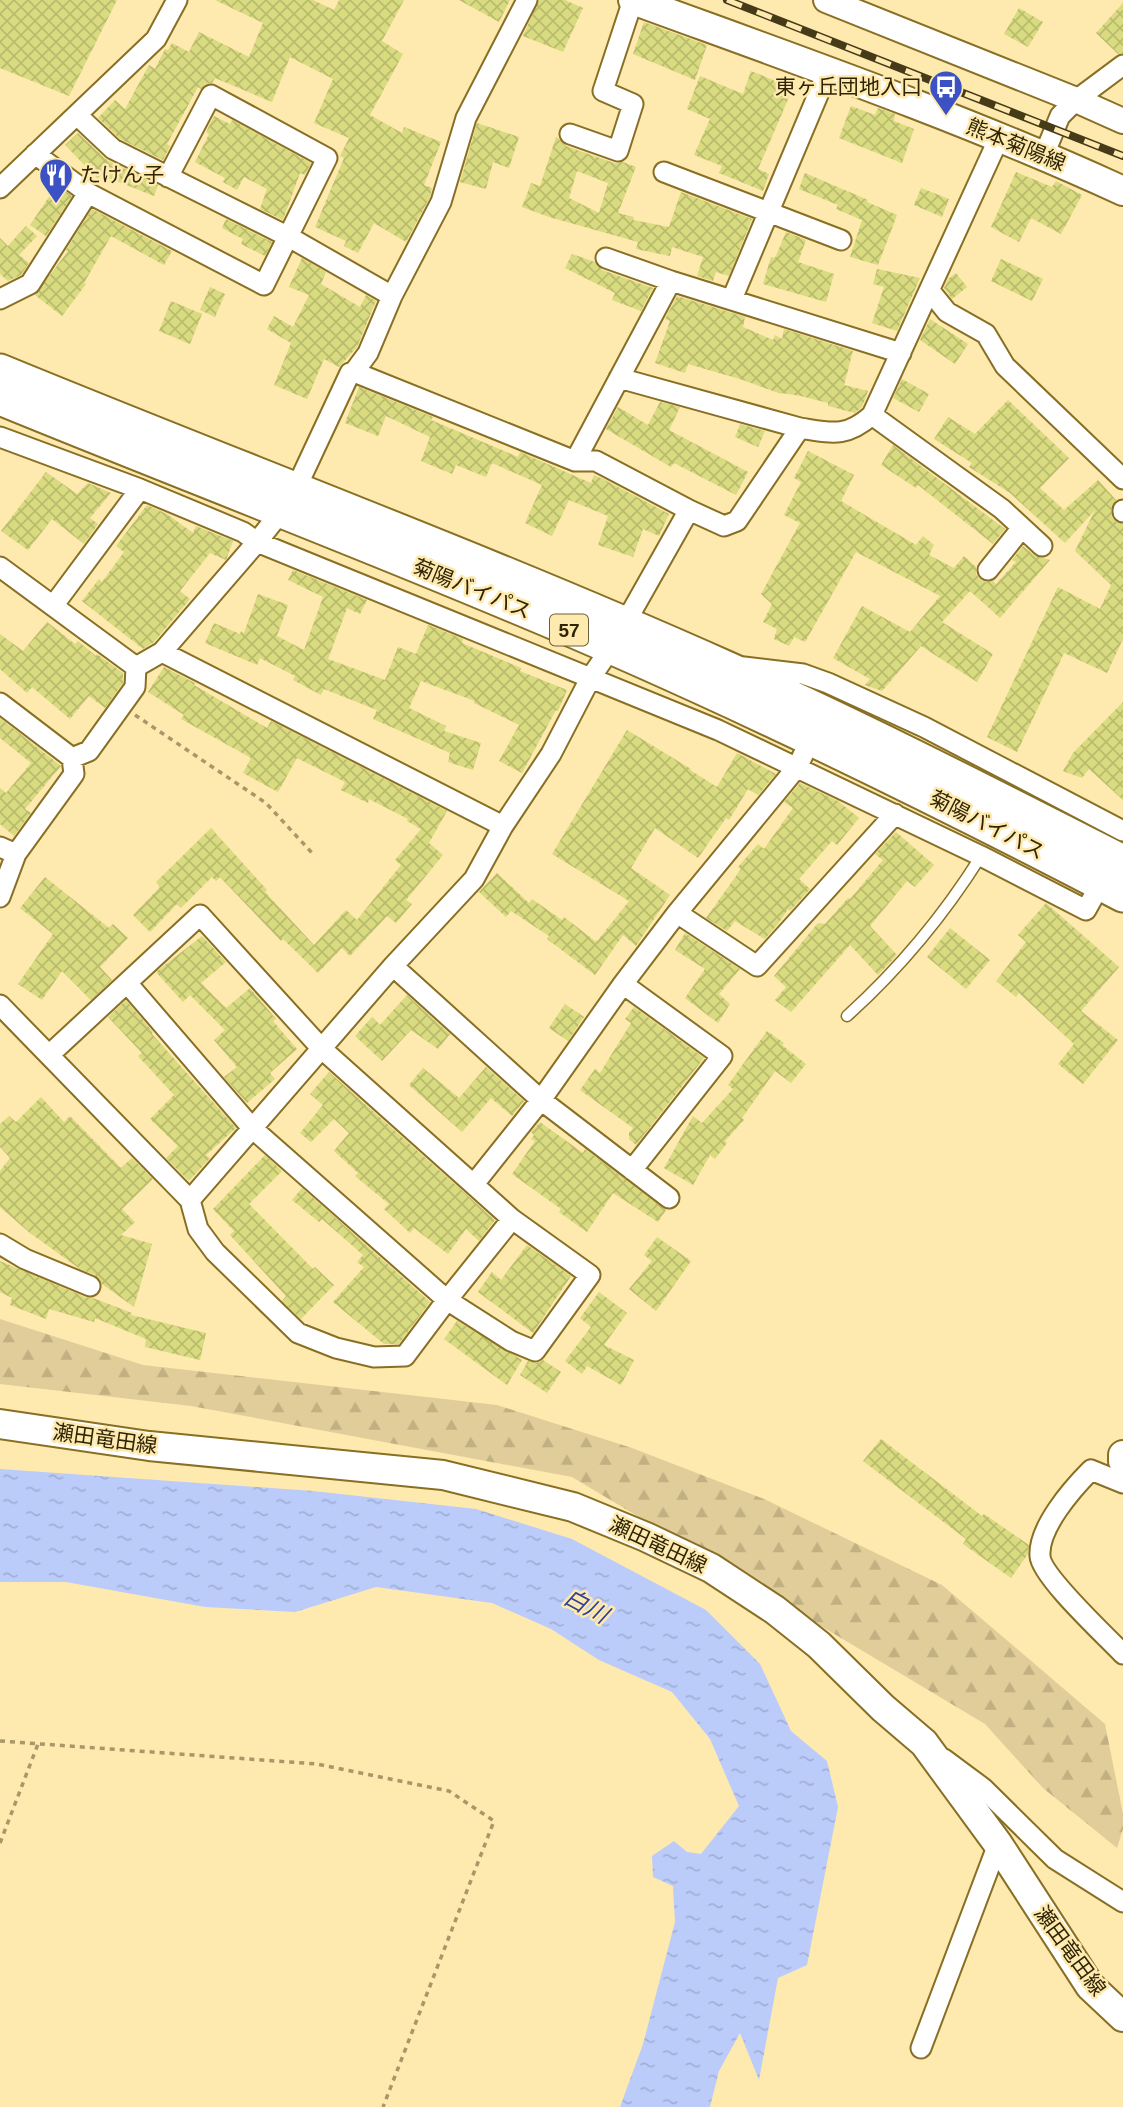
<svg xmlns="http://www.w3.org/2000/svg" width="1123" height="2107" viewBox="0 0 1123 2107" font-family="Helvetica,'Noto Sans JP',sans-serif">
	<defs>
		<pattern id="forest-firs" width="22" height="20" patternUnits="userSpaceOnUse" patternTransform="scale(1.75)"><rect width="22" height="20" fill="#e1cd99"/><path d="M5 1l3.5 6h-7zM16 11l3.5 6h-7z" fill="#c1b082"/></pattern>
		<pattern id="water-ripples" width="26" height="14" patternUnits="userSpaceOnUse" patternTransform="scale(1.75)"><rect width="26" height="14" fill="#bbccfb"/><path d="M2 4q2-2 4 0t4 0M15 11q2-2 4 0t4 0" fill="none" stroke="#a1afd6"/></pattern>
		<pattern id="building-cross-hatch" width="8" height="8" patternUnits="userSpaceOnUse" patternTransform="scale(1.75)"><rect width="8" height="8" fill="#d8db80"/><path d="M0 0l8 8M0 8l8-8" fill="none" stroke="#babc6d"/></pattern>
	</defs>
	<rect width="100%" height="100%" fill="#fee9ae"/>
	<!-- forest -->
	<path fill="url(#forest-firs)" d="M0,1319L143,1365L497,1405L632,1448L764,1499L942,1585L1105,1724L1123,1814V1829L1117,1848L1043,1788L985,1724L572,1477L191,1406L0,1384Z"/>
	<!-- water -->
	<path fill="url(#water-ripples)" d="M0,1469L313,1491L476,1509L572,1539L706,1610L760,1664L791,1731L827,1761L838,1807L807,1965L778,1978L759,2080L740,2033L719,2071L710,2107H620L643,2044L675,1922L673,1886L653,1877L652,1856L674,1841L687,1852L701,1854L739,1806L710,1739L672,1692L599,1660L551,1629L492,1603L376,1587L295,1612L205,1607L66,1582H0Z"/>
	<!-- building -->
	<path fill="url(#building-cross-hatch)" fill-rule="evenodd" d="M0,0H117L69,96L0,68Z
		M215,0H313L334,10L339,0H404L382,41L403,54L370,115L402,133L404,127L441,142L424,185L432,188L430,197L406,242L374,223L358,253L344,246L346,241L315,227L344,158L340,156L349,138L314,123L333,79L290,57L272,102L215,78L212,83L205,84L201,89L198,87L167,144L170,146L163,160L120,139L98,118L115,100L125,109L149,65L155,69L165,49L168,50L172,43L189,52L199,32L249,57L263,23Z
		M459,0H510L499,22Z
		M539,0H565L583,8L563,52L523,36Z
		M1123,3V53L1118,54L1096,33Z
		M1019,8L1043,22L1028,47L1004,34Z
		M644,22L707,45L695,80L633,54Z
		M751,71L793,88L758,169L769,174L763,191L719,173L722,166L694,155L710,119L687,109L700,76L743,94Z
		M851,106L875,115L878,108L895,114L894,121L914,129L902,163L839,138Z
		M214,116L230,124L232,120L311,163L305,175L300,173L283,220L260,209L267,189L244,177L237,190L223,182L225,178L195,162L209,134L206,132Z
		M477,123L519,137L509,168L493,162L486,189L460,182Z
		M78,133L107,160L158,185L154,196L101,175L98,179L65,145Z
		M556,137L566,146L614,163L623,162L636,167L618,213L634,217L633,220L669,227L681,192L752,219L729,276L716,272L713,281L697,276L703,257L672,247L670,256L636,249L638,242L549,217L522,207L531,183L540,186ZM577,171L608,183L599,213L569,198Z
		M1016,172L1052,187L1056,181L1082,195L1061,234L1031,218L1019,242L991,227Z
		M805,173L868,200L867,202L897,215L878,265L850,257L862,220L836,209L838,205L799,189Z
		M57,185L72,196L46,236L30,225Z
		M921,188L949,199L942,217L914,205Z
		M92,209L172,251L164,265L111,236L84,283L86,284L62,316L35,295L68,251L66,250Z
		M226,219L272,242L265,256L241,244L243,239L222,228Z
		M26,226L37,236L19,255L29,263L21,275L8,281L0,274V238L8,246Z
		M786,232L806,240L798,262L834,274L826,302L763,284L771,257L775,258Z
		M572,254L595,262L602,270L653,288L641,311L612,300L615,293L565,268Z
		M302,258L326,272L321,284L360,307L366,295L376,301L357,347L339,367L324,359L307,399L274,385L291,343L267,329L274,316L293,327L309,295L289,287Z
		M1001,259L1043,279L1032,301L991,281Z
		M877,269L920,278L897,331L872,323L884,287L873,284Z
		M956,273L967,287L952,299L944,288L948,279Z
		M210,287L225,294L215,317L200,310Z
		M677,296L745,317L743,327L773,340L775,335L782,339L784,329L853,351L844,385L868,391L862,407L855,413L828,406V403L801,396L781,393V394L743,380L688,364L685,373L655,363L670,321L665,319Z
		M171,301L202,314L190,344L159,331Z
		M930,319L968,344L955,364L920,340Z
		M902,379L929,394L919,412L893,398Z
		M359,387L433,417L431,420L518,457L520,452L591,483L594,475L603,479L669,514L659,536L643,529L633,557L598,545L608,516L569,500L552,536L525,523L542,485L492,463L486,477L456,465L452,474L421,461L430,437L386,416L378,436L345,423Z
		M1008,400L1069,458L1040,488L1064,510L1098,480L1116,500L1111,509L1112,517L1116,522L1123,524V639L1107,673L1064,653L1017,752L987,737L1058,587L1100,609L1111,585L1075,551L1095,510L1065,543L1010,493L969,467L972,463L934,439L948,417L975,434Z
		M660,402L680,407L669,430L748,472L736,495L674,463L671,467L606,429L618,407L648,425Z
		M740,424L765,431L758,447L735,437Z
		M893,445L1005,529L993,544L918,485L916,488L881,465Z
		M808,451L854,475L841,501L916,545L923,536L934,545L929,555L954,568L964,556L976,567V574L980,579L985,582L993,581L996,584L1016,562L1012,560L1023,546L1034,555L1050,560L1000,618L970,591L942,622L993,654L977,682L921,646L882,691L865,685L870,679L833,658L862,606L910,632L940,596L856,552L805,642L794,637L789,646L774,639L777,629L763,622L772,604L761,594L800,523L784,515L801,482L794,478Z
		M46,472L77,494L88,483L111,493L90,518L98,524L84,544L52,519L28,550L1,531Z
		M147,505L167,514L193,533L196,526L233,541L226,560L210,553L180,591L190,599L154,642L143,649L82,601L99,579L102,582L124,552L116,546Z
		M293,570L367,600L360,614L347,608L328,659L385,680L398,647L416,654L428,625L463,639L462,643L521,668L520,671L567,690L558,711L556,710L522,773L499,761L519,725L474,703L475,701L421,681L409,708L446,726L444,731L481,743L473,770L448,762L450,753L373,719L377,710L324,689L321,695L293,680L295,676L260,658L257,665L205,643L214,623L240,634L241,631L244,633L258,594L288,605L277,636L304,650L323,597L288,580Z
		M47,622L75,644L78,641L96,656L97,654L123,673V683L105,708L89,696L70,719L32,687L27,693L0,669V634L23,651Z
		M164,667L195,683L194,685L267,728L271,721L447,811L429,843L443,855L406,900L412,904L396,923L387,916L350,956L342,948L318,973L283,939L281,941L220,877L216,881L212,877L181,908L177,904L150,932L133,915L160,887L156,882L211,828L267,890L265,892L314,945L346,910L357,920L401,865L395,860L421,829L407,821L408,819L369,799L368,803L341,790L345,782L297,758L278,792L243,773L251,758L181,719L184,715L148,692Z
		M1123,702V800L1089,769L1082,778L1063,771L1073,753Z
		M0,718L61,766L25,809L31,813L14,836L0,824V788L6,793L31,763L0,738Z
		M627,730L691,769L690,770L717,787L737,753L776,774L758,795L748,789L729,820L726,818L698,858L655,828L631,868L670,895L636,946L623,935L595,975L547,939L549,936L511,911L506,917L479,892L497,873L529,903L532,899L562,920L564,917L595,941L598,940L629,901L552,854Z
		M800,783L838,801L859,818L837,845L832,841L799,879L810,889L790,911L788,909L778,924L765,939L735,921L727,931L706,918L741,869L738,867L758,844L764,849L793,808L784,802Z
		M896,832L934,865L915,887L907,881L870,926L897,955L878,975L850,945L791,1012L775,1000L786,987L774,976L818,923L825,924L848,898L850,899L883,860L875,854Z
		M45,877L109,928L113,924L128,938L100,967L112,980L91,1000L62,971L42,1000L18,984L53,934L20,908Z
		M1046,903L1119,967L1081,1011L1118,1040L1083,1084L1058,1064L1074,1044L1019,993L1016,997L996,981L1026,942L1018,935Z
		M950,928L990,960L966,989L927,957Z
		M685,933L740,969L719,994L730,1004L718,1023L685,998L705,969L675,950Z
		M202,936L226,962L201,983L226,1008L250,988L276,1019L273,1021L297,1049L270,1073L275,1079L247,1103L224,1077L237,1067L214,1040L225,1030L190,995L183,1002L156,972Z
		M407,995L450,1034L438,1049L411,1030L382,1061L355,1036L372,1017L380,1025Z
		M126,1000L153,1032L152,1034L236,1128L206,1155L210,1158L189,1181L166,1158L178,1146L150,1119L174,1095L138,1056L142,1053L108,1017Z
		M565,1004L584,1017L568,1041L549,1028Z
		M634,1007L704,1058L636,1145L629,1139V1133L633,1128L580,1090L595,1069L600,1073L631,1023L625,1019Z
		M767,1031L784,1043L782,1045L806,1064L791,1083L775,1071L742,1118L744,1120L725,1141L727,1143L715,1159L710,1155L693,1185L664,1168L693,1116L702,1123L733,1089L728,1085Z
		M486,1067L524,1101L512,1116L491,1098L462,1132L409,1085L423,1068L459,1098Z
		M329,1072L495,1220L479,1241L466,1229L448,1254L414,1228L410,1233L384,1209L389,1204L355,1176L358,1173L334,1151L349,1133L334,1119L311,1142L300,1133L323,1105L310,1094Z
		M41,1097L64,1122L70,1116L121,1168L132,1158L153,1179L122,1209L135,1222L121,1235L152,1244L134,1307L102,1284L95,1275L80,1269L30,1233L0,1207V1171L10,1158L0,1147V1124L9,1116L16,1122Z
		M540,1122L583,1153L585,1149L666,1210L658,1222L613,1193L587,1232L559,1212L561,1209L512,1174L535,1141L531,1139L534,1135L531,1132Z
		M265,1155L282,1171L249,1204L313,1269L315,1267L334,1285L301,1319L282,1301L286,1296L230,1235L234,1231L213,1209Z
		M302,1188L430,1302L399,1344H384L333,1302L364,1267L357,1262L363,1255L322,1219L319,1222L292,1200Z
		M657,1237L691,1261L656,1311L629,1289L652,1261L644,1255Z
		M527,1245L571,1276L533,1333L478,1292L492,1272L501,1280Z
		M0,1261L85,1297L93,1298L132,1313L131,1315L206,1333L200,1360L145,1347L146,1339L95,1318L94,1322L49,1309L46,1319L10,1305L12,1298L0,1292Z
		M599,1292L627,1313L604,1345L634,1360L621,1385L587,1366L582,1374L565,1361L591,1327L580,1318Z
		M457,1321L522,1360L507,1385L444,1339Z
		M543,1360L561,1372L547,1393L520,1375L528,1361L536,1363Z
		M881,1439L982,1516L984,1514L1029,1545L1028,1554L1011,1578L963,1544L966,1539L863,1461Z"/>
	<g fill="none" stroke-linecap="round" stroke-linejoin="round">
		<!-- service casing -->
		<g stroke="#886f24" stroke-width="13">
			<path id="service" d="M847,1016C899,969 944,915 981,856"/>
		</g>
		<!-- minor casing -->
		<g stroke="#886f24" stroke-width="23">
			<path id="minor" d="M78,116L113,149L289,237L392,296
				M570,134L618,151L633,104L603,91L633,0
				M35,154L88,193L264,285L327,158L211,95L168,177
				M1044,155L1060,116L1076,100L1123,65
				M664,172L841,240
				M0,188L156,39L177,0
				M606,258L671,281L901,353
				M930,291L947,312L986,334L1005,366L1123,479
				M0,299L30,284L88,193
				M732,299L828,71
				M619,378L800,428
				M872,415L1002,509L1042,546
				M0,437L140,489L243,532L257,542L718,730L981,856L1086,910L1101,883
				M575,461L671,281
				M689,510L724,526L737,521L800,428C832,433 846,438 872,415L999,138
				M1123,510V512
				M0,567L136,667
				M988,570L1021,529
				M53,606L140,489
				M162,652L503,826
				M744,667L803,674L828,683L924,727L1123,831
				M0,703L72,758L74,774L16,854L0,897
				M72,758L89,751L135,687L136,667L162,652L257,542L291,499L350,373L354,372L368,353L392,296L441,202L466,118L527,0
				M0,847L16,854
				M677,913L757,966L895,814
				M393,966L541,1100L669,1198
				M127,983L252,1128L447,1300L512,1219
				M623,984L722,1056L632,1170
				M0,1005L190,1200L198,1229L215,1252L298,1333L336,1348L374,1357L405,1356L447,1300L511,1341L535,1351L590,1275L512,1219L322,1049L200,915L49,1055
				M474,1184L541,1100L623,984L677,913L798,766L803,755
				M190,1200L393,966L474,879L503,826L551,754L591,677L611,648L689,510L596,461H575L354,372
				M0,1244L25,1259L90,1286
				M1123,1483L1091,1470C1072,1489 1038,1528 1040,1556C1041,1576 1106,1636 1123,1654
				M944,1759L983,1788L1055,1859L1123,1902
				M921,2048L998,1844"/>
		</g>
		<!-- tertiary casing -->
		<g stroke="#886f24" stroke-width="28">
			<path id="tertiary" d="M826,0L1076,100L1123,121"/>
		</g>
		<!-- secondary casing -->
		<g stroke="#886f24" stroke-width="32">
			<path id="secondary" d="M633,0C797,60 964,118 1123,191
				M0,1424L149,1446L443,1475L573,1507L646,1537L711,1568L775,1610L819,1645L883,1708L924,1743L998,1844L1090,1986L1123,2017
				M1123,1455V1461"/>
		</g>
		<!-- trunk casing -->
		<g stroke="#886f24" stroke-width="37">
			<path id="trunk" d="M0,371C241,470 486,561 724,667C859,727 991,795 1123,862
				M0,398C171,468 344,534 515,606C722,692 924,791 1123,895"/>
		</g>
		<!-- path -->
		<path stroke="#a89768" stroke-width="3.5" stroke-dasharray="5 5" stroke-linecap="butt" d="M135,715L266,803L313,854
			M0,1741L317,1764L449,1791L494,1821L383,2107
			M0,1843L38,1744"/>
		<!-- service -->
		<use href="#service" stroke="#fff" stroke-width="10"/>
		<!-- minor -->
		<use href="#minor" stroke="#fff" stroke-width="19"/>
		<!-- tertiary -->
		<use href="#tertiary" stroke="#fff" stroke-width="24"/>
		<!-- secondary -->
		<use href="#secondary" stroke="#fff" stroke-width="28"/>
		<!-- trunk -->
		<use href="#trunk" stroke="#fff" stroke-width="33"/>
		<!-- rail casing -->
		<g stroke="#463b18" stroke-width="8">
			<path id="rail" d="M727,0L1123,156"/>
		</g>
		<!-- rail -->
		<use href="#rail" stroke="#fee9ae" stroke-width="5" stroke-dasharray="16" stroke-linecap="butt"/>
	</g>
	<!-- icons -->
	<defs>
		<g id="bus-pin" transform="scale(1.75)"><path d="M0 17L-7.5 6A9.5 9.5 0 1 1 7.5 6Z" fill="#3b51c4" stroke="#fee9ae"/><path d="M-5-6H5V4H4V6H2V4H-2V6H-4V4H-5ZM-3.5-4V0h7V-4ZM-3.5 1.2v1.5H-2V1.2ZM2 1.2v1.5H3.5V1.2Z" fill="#fff"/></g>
		<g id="restaurant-pin" transform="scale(1.75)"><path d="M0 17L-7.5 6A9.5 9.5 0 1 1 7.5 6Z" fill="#3b51c4" stroke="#fee9ae"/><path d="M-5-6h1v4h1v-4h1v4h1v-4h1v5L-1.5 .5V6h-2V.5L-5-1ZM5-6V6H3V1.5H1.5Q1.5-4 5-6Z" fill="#fff"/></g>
	</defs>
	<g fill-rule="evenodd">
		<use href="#bus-pin" x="946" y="87"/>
		<use href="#restaurant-pin" x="56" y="175"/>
	</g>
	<g text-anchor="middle" stroke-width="5" stroke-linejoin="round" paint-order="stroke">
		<!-- shield labels -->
		<rect fill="#fee9ae" stroke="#6d6038" stroke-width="2" x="550" y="614.5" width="38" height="31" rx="5"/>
		<g font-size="19" font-weight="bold" fill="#2f2505">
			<text x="569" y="637">57</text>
		</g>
		<!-- poi labels -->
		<g font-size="21" fill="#2f2505" stroke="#fee9ae" text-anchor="end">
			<text x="922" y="94">東ヶ丘団地入口</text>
			<text x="80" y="182" text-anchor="start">たけん子</text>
		</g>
		<!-- street labels -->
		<g font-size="21" fill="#2f2505" stroke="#fee9ae">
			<text transform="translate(1016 145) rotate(22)" y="7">熊本菊陽線</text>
			<text transform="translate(472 589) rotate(22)" y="7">菊陽バイパス</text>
			<text transform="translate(987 825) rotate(27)" y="7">菊陽バイパス</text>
			<text transform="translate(105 1439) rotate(8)" y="7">瀬田竜田線</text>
			<text transform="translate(658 1545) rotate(25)" y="7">瀬田竜田線</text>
			<text transform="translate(1070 1951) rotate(54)" y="7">瀬田竜田線</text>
		</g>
		<!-- water labels -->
		<g font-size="23" font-style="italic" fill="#2f4199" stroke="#fee9ae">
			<text transform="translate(586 1606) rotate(28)" y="8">白川</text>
		</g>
	</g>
</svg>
